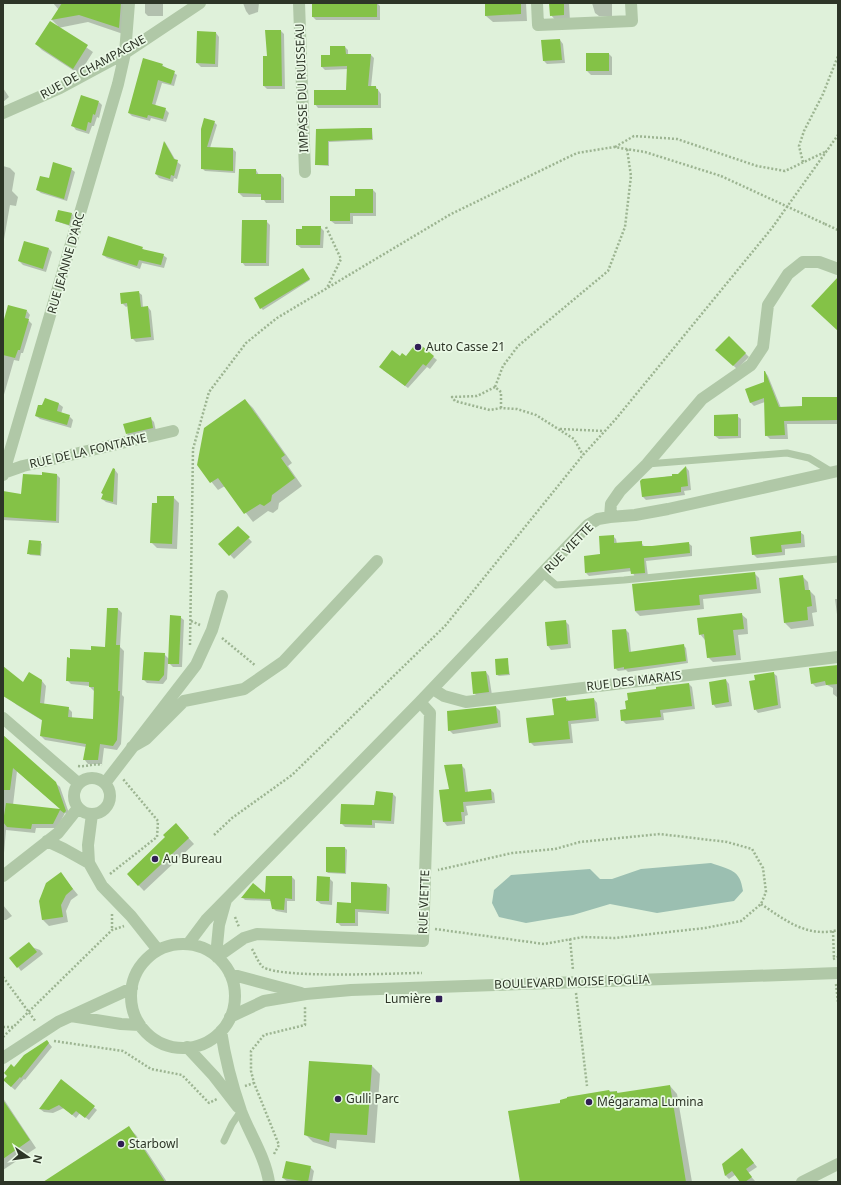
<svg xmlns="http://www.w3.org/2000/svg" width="841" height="1185" viewBox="0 0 841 1185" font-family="'Noto Sans',sans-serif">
	<rect width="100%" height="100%" fill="#dff1da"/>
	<!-- green -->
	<path fill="#9bbfb1" d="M711,863C730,870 740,869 743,891L734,901L657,913L610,904L573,915L526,923L499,917L492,903L494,890L511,875L590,869L600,879H612L641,869Z"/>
	<!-- shadow -->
	<path fill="#0003" fill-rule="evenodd" d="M53,3H129L126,35L88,22L58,28L93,52L79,74L42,50L36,44L58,26L52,20L59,10Z
		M145,3H163V16H148L145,13Z
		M243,3H259L258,12L249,15L246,11Z
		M313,3H377L380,6V20H316L313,17Z
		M486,3H526L527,21L493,22L486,16Z
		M550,3H569L570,21L557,22L551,15Z
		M592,3H612V16H599L595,13Z
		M281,31L284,34L285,89H267L264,86L268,57Z
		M216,33L219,37L218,67H201L197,63Z
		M560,40L563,44L565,63L547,64L544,61Z
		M345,47L348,50V55H371L374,58L371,87H376L381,94V108H318L315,104L347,91L348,69L325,70L322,67L331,56Z
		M609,54L612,57V75H591L587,71Z
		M162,65L177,75L174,86L162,83L155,106L165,109L169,113L166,122L151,118L150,121L132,116L129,113Z
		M3,88L9,97L3,102Z
		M99,102L102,105L99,118L97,117L94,126H92L89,134L76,130L73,126Z
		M214,122L217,125L210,148L233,149L236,152L235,173L205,171L202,168V129Z
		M372,129L373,140L329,142V166L316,165L317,130Z
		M165,142L176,161L181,165L177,179L174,178L173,182L159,178L156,174Z
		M3,166L10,168L15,173L12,191L18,197L16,206L10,205L3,245Z
		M71,169L75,172L67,201L41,193L37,190L49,179Z
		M256,170L259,175H281L284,178V203H266L262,197H243L239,193Z
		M373,190L376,193V216H353V224H335L331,221L356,197Z
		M72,214L73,215L70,226L56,221Z
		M266,221L270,225L269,266H245L242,262Z
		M320,227L324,231L323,248H301L297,245Z
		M142,248L145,251L163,255L167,258L164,268L142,263L140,269L107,258L103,255Z
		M49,249L52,252L46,272L23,265L19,261Z
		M304,271L310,280L263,310L261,308Z
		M138,292L142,295L143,308L148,307L151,311L154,340L136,342L132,338L128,306L126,307L122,303Z
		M27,311L30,315L28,320L32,324L23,353H21L19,361L14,360L3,398V325Z
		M729,337L749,357L737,369L717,350Z
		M417,344L437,360L430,369L427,367L408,388L383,370L400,357H406Z
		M765,372L768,376L781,408L803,407L838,398V424H787L788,439H770L766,435L765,402L754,406L751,403L746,390L765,383Z
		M45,400L59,404L63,407L61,414L69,416L73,420L71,428L40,419L36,416Z
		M245,400L253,408L292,463L288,466L302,486L279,503L278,509L273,513L268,511L253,522L225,486L218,490L198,465Z
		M737,416L741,419V438L719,439L715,436Z
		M150,418L154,422L156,431L130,438L127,434Z
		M686,467L689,471L691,490L684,491L685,495L646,500L643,497V480L679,475Z
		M115,470L118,474L117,505L106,502L102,499L104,495L102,493Z
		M57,475L60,478L59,523L3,520V492L22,495Z
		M173,497L179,503L177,549L157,548L151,542L158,504Z
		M238,527L252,542L234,559L220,544Z
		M800,532L804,535L805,547L785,549V555L757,558L753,554Z
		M613,536L616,539L617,544L641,542L645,548L688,543L692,546V556L646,561L648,576L635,577L632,571L589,576L586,573L602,555Z
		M40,542L42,544L41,556L30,555L28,553Z
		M754,573L759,578L761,593L703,599L704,609L640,616L635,611Z
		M802,576L808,582L809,590L815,596L817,612L812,613L814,626L791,629L785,623Z
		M835,599H838V622Z
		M108,609H118L122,613L120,647L124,651L122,695L124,697L121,744L117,750L104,748L102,764H88L84,759L86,747L45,740L41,736L43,721L17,705L3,694V667L24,684L42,681L46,686L44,705L68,708L72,712V718L94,720V691L89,686L71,684L67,680L71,659L92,651L106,649Z
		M741,614L747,619L748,634L738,635L741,660L713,662L708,657L705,640L700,634Z
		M180,617L184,620L182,667H173L168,662L167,679L163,684L147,683L143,679L164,654L169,659Z
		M565,621L569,625L571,648L551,650L548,646L546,623Z
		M626,630L629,633L631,653L683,645L686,648L688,663L628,672L626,670L618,671L615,668Z
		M507,659L510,675L499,676L497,675Z
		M838,666V697H837L833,694V688L827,685L816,687L812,683Z
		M486,672L489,676L492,695L478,697L474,693Z
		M773,673L777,676L781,708L758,713L755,709L756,680Z
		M726,680L729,684L732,706L716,708L713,704Z
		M689,684L692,687L695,709L663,713L664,720L626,724L622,720L627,710Z
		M566,698L569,701L594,699L597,703L599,721L571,724L573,743L534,746L530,742L555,716Z
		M496,707L500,711L501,727L453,734L449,730Z
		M3,737L60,787L70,816L65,813L57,828H36L35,833L6,830L4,853ZM17,771L62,810L13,805Z
		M461,765L465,769L468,792L491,790L494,793L495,803L466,806L468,815L465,816V824L447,826L444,822L450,790Z
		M392,793L396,797L394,824L375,823V828L345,827L341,823L374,806Z
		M181,830L194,844L144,891L128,874Z
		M345,848L347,850L346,874L328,873L327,872Z
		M61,874L78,895L71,900L66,911L68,922L49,926L43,920L40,901Z
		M267,877H292L295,880V901H287V913L276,911L273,908L272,901L245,900L243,898L266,895Z
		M329,878L333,882L332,905L321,904L317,901Z
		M387,885L390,888L389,914L358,912V926H341L337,922L352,904Z
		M3,905L12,916L6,920H3Z
		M26,945L40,950L43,954L21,971L18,967Z
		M47,1041L52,1047L25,1080L24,1079L15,1090L8,1084L14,1068Z
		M310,1062L372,1066L380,1074L375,1143L337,1140L336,1149L313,1142L305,1134Z
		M62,1081L97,1110L89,1120L80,1113L76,1118L64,1108L53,1113L44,1112L40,1109Z
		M670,1086L677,1094L692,1182H521L561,1103L609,1091L617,1092L619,1094Z
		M3,1098L36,1148L3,1170Z
		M129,1128L136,1135L167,1182H45Z
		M746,1153L757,1167L748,1173L755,1181L741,1182L735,1175L729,1179L726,1176L723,1164Z
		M310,1167L314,1171L312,1182H288L283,1178Z"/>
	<!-- building -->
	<path fill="#84c247" d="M62,3H121L119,28L79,15L51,20Z
		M312,3H377V17H312Z
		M485,3H521V14L485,16Z
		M549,3H564V15L550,16Z
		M50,21L88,45L73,69L35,44Z
		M265,30H281L282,86H263V56H267Z
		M197,31L216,32L215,64L196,63Z
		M560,39L562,60L543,61L541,40Z
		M330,46H345L346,54H371L368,86H376V89H378V105H314V90H346L347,66L321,67V55H330Z
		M586,53H609V71H586Z
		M143,58L163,64L162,66L175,71L171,84L158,80L152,104L166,108L163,119L148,115L147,118L128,113Z
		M81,95L99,101L95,115L93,114L91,123L88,122L86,131L71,126Z
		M204,118L215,121L207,147L233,148V171L201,169V129Z
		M363,128H372V139L328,141V165H315L316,129Z
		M164,141L174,159L178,160L174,176L171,175L170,179L155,174Z
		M53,162L72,168L64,199L36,190L40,176L49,178Z
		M239,169H256V174H281V200H261V194L238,193Z
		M355,189H373V213H350V221H330V196H355Z
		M58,210L72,213L69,225L55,221Z
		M242,220H267L266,263H241Z
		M302,226H321L320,245H296V229H302Z
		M108,236L143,247L142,249L164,254L161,265L139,260L137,266L102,255Z
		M24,241L49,248L43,269L18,261Z
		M303,268L310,279L260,309L254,298Z
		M838,277V331L811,306Z
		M139,291L141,307L148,306L151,337L131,339L127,303L121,304L120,293Z
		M8,305L27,310L25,318L29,319L20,350H18L15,358L3,355V323Z
		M729,336L746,353L733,366L715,350Z
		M417,342L434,356L426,366L423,364L405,386L379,367L392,350L400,356L402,353L406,356Z
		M764,371H765L779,407L802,406V397H838V420L784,421L785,435L765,436L764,398L750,403L745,389L764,382Z
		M45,398L59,403L57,411L70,415L67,425L35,416L38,405H42Z
		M245,399L285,455L281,458L295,478L272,495L271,501L264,506L260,504L244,514L218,478L210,483L197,465L204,428Z
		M738,414V436H714V415Z
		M151,417L153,428L126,434L123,424Z
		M686,466L688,486L681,487V492L642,497L640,481L642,479L672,476V474H678Z
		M113,468L115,469L113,502L101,499L103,494L101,493Z
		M42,472L57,474L56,521L3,517V491L21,494L23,474L42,475Z
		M157,496H174L172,544L150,543L152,503H157Z
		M238,526L250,537L229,556L218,544Z
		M801,531V543L781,545L782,552L752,555L750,537Z
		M614,535V543L642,541V546H652L689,542L690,553L644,558L645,573L631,574L630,568L585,573L584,556L600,554L599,536Z
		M29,540L41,541L40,555L27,554Z
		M755,572L757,589L699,595L700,605L635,611L632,584Z
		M803,575L805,590H810L812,606L807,607L808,620L784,623L779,578Z
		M107,608H118L116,645H120L118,691H120L117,740L113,746L100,744L98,760H83L86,744L40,736L42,720L3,696V666L23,682L29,672L42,680L40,703L69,707L68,717L93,719L94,687H89V682L66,681L67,657L70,658V649L91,650V646L105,647Z
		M742,613L744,629L733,630L736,655L707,658L704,634L699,635L697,618Z
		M170,615L181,616L179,664H168Z
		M566,620L568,644L547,646L545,622Z
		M626,629L629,652L684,644L686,661L624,669V667L614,669L612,630Z
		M144,652L165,653L164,675L159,681L142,680Z
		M508,658L509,674L496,675L495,659Z
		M838,665V684L826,685L825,681L811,684L809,668Z
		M486,671L489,692L473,694L471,672Z
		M774,672L778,705L754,710L749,681L755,680L754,675Z
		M726,679L729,702L712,705L709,682Z
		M689,683L692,706L660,710L661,717L621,721L620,710L626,709L625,701L628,700L627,693L656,689V687Z
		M566,697V701L594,698L596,718L568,721L570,739L529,743L526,718L554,715L552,699Z
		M496,706L498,723L448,731L447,711Z
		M3,735L56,782L66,811L64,813L60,810L53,824H32L31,829L7,827L3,822L6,803L60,809L13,768L10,790H3Z
		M462,764L465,792L491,789L492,800L463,802L464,812H461L462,821L443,822L439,790L449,789L444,765Z
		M376,791L393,793L391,821L372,820V825L340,824L341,804L374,805Z
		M176,823L189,838L138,886L127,874L165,837L163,835Z
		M326,847H345V873L326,872Z
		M61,872L73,889L66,895L61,905L63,917L42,920L39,901L46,883Z
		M266,876H292V899L285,898L284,910L272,909L270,899L241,898L253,883L265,893Z
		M317,876L330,877L329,901H316Z
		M351,882L387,884L386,911L355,909V923H336L337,902L351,903Z
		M29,942L37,952L17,968L9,958Z
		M47,1040L49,1043L21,1078L20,1077L11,1087L3,1080L7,1076L4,1073L11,1064L14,1067L24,1055Z
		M309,1061L372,1065L367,1135L330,1133L329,1142L304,1135Z
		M61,1079L95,1106L85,1118L76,1111L72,1115L59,1105L49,1110L39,1109Z
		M670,1085L686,1182H520L508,1111L560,1103V1100L567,1098V1097L609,1090L610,1092L617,1091V1093Z
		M3,1100L30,1140L3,1159Z
		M129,1126L165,1182H43Z
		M742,1148L754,1163L746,1169L752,1177L745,1182H740L732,1171L725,1176L722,1164Z
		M286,1161L311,1166L308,1182L282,1178Z"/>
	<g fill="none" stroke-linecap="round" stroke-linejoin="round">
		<!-- path -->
		<path stroke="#9cb491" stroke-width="2.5" stroke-dasharray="2 2" stroke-linecap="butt" d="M615,147L634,136L677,139L757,166L785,171L827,151
			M803,162L799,146L804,131L823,94L838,56
			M825,224L838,230
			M326,227L341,259L327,288
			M495,387L477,396L452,397L455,401L490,410L501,408L517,409L536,415L574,439L583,455
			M501,408V392L495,387L503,366L518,346L608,271L625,227L631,176L627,149
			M560,429L604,431
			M191,621L200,625
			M222,638L256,666
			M190,645L193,449L209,392L246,343L277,318L451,214L577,153L614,147L645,152L721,176
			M78,766C87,767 94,763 102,765
			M214,835L232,818L292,775L445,626L583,455L615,420L772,228L838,135
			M110,874L157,837L158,821L123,779
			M761,904C785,920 807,938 838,930
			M112,914V930
			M235,917L239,927
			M435,929L544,944L583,937L615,938L705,928L741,921L761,904L766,892L763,868L752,849L727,842L660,834L580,842L555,849L512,853L438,870
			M833,931L834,959
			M570,939L573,970
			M252,949C255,954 259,964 263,967C281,979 395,973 422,973
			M833,959L838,957
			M3,977L36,1022
			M836,984L838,1002
			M576,993L587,1086
			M3,1027H13
			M3,1037L112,930L124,926
			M54,1041L123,1051L151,1069L182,1075L209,1103L217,1099
			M245,1086L254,1083
			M274,1154L279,1145L254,1083L251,1071V1051L264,1035L305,1025V1007"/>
		<!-- lane -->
		<path stroke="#b0c8a7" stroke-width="7" d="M647,464L787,453L809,458L832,472
			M543,574L556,585L624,580L838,559
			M224,1141L232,1124L241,1111"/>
		<!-- street -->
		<path stroke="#b0c8a7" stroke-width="12" d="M299,3L305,172
			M537,3L538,25L632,21L631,3
			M3,113L60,88L125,53L200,3
			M3,473L23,466L173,431
			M3,475L118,84L125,53L129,3
			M610,517L611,504L620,491L647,464L702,399L751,365L763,347L768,305L788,274L803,262H819L838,269
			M433,689L444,696L466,702L838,657
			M3,718L78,783
			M132,747L146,739L184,701L244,689L283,662L377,561
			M74 796a18 18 0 1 1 36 0a18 18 0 1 1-36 0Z
			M105,783L196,665L212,630L222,596
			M92,814L88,845L89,863L102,886L131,916L158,950
			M47,841L64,849L89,863
			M3,876L58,833L78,808
			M188,944L206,920L420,702L588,525L598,519L610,517L635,515L668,509L838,471
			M131 996a52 52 0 1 1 104 0a52 52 0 1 1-104 0Z
			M216,956L219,925L226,900
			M217,957L244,938L257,934L423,941L430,713L420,702
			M230,974L301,993
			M71,1016L121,1024L140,1025
			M230,1017L264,1001L306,994L351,990L838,973
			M221,1031C225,1058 232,1085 241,1111C250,1135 265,1156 269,1182
			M187,1047L214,1076L238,1107
			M3,1058L58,1022L132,988
			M802,1182L838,1164"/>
		<!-- path-bridge -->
		<path stroke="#9cb491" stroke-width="2.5" stroke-dasharray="2 2" stroke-linecap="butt" d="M721,176L825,224"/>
	</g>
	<!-- markers -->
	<g fill="#301e55" stroke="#eaf9e6" stroke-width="1.5">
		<circle cx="418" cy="347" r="4"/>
		<circle cx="155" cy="859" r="4"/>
		<rect x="435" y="995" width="8" height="8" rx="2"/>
		<circle cx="338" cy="1099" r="4"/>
		<circle cx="589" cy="1102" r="4"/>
		<circle cx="121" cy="1144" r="4"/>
	</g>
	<g text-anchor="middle" stroke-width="3.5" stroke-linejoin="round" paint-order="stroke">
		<!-- street labels -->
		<g font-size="12" fill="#2d3527" stroke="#eaf9e6">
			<text transform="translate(93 67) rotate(-29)" y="4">RUE DE CHAMPAGNE</text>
			<text transform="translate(302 88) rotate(-92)" y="4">IMPASSE DU RUISSEAU</text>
			<text transform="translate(66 263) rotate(-74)" y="4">RUE JEANNE D'ARC</text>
			<text transform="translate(88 451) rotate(-13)" y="4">RUE DE LA FONTAINE</text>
			<text transform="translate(569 548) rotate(-46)" y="4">RUE VIETTE</text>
			<text transform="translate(634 681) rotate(-7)" y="4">RUE DES MARAIS</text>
			<text transform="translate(424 902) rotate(-88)" y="4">RUE VIETTE</text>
			<text transform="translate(572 982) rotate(-2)" y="4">BOULEVARD MOISE FOGLIA</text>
		</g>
		<!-- poi labels -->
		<g font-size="12" fill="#2d3527" stroke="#eaf9e6" text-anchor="start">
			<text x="426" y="351">Auto Casse 21</text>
			<text x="163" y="863">Au Bureau</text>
			<text x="431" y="1003" text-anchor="end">Lumière</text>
			<text x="346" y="1103">Gulli Parc</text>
			<text x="597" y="1106">Mégarama Lumina</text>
			<text x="129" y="1148">Starbowl</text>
		</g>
	</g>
	<!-- border -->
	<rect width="841" height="1185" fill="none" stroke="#2d3527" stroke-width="8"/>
	<!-- north arrow -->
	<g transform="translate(28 1157) rotate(103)" stroke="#eaf9e6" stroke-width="3" paint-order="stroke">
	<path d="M0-3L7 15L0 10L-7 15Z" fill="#2d3527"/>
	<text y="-6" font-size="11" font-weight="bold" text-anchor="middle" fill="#2d3527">N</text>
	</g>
</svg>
